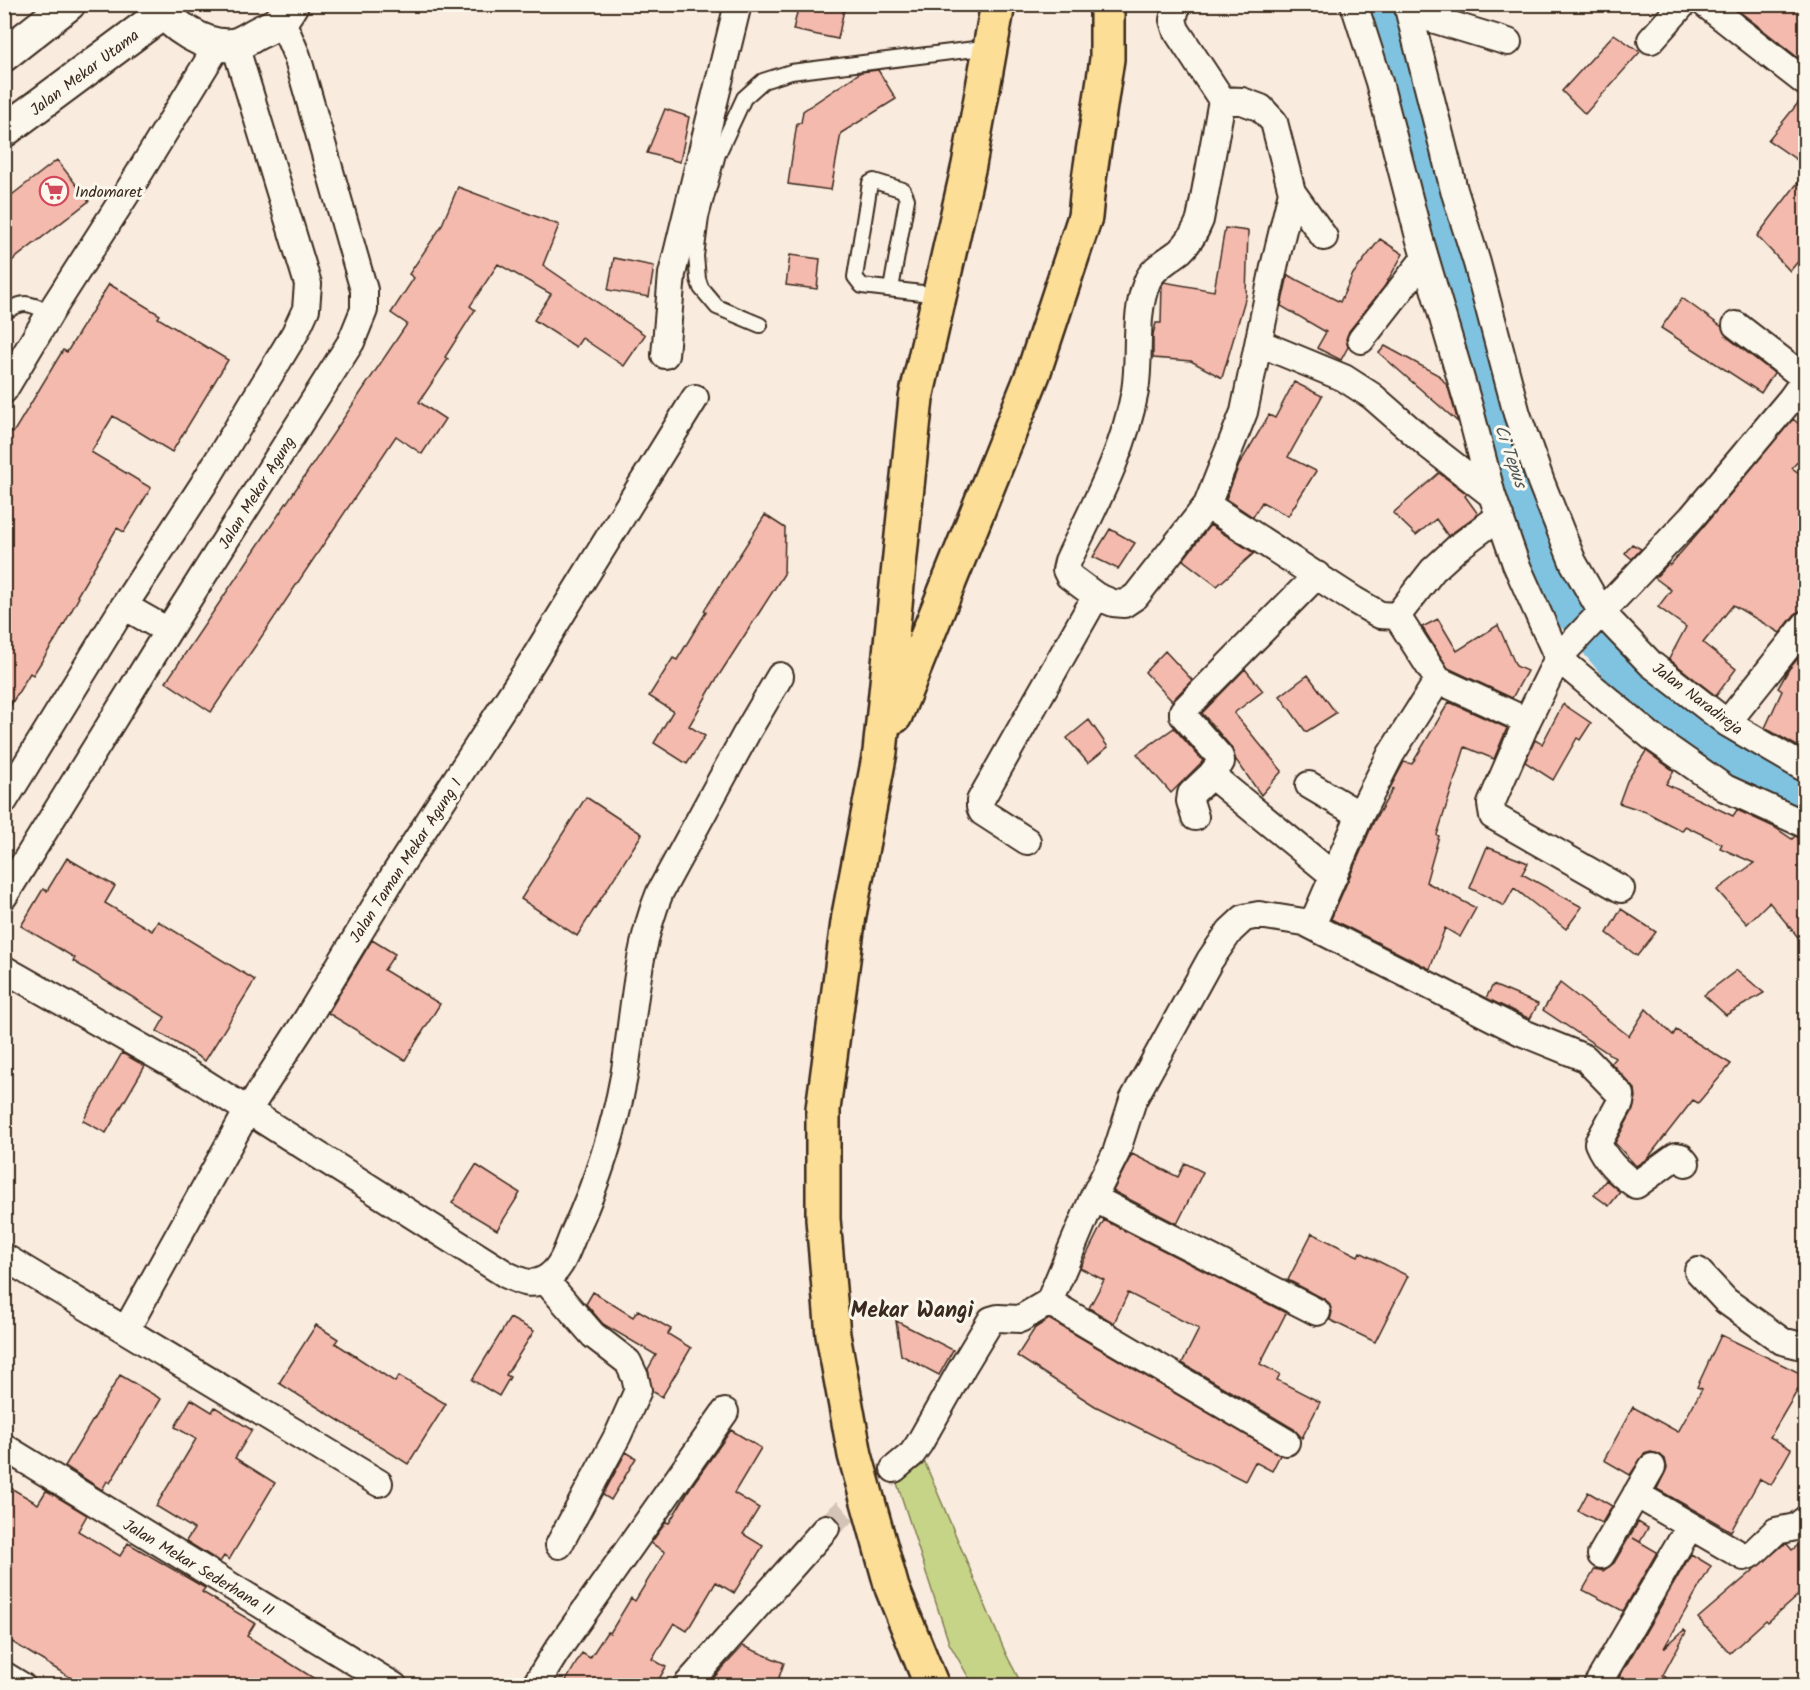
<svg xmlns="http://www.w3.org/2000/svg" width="1810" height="1690" viewBox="0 0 1810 1690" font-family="Kalam,sans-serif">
	<rect width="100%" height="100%" fill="#faebdf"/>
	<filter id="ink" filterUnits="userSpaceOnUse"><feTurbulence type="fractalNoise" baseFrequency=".0167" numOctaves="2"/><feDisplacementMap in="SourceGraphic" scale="12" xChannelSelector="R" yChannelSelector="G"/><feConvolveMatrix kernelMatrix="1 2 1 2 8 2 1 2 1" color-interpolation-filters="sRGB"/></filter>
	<g filter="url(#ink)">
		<!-- green -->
		<path fill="#c6d488" stroke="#807f53" stroke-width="1.5" d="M925,1463L1006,1654L1022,1685H973L949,1643L897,1483Z"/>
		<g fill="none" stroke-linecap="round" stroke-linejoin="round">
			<!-- river -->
			<path stroke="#80c3e1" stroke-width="50" d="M1379,4L1499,423L1555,581L1673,721L1806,800"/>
		</g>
		<!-- building -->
		<path fill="#f4baad" stroke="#3b2a1e" stroke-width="1.5" d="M799,4H845L838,39L793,30Z
			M1730,4H1798L1806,10V64Z
			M1614,34L1640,52L1585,114L1562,91Z
			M878,70L896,99L841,133L831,190L788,184L797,123H801L803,111L861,72Z
			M1803,97L1806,98V166L1768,140Z
			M665,109L689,117L680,162L647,153Z
			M57,160L89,201L4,267V201Z
			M1806,172V252L1790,271L1757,236Z
			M458,187L559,225L543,265L645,335L624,366L582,338L576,347L534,320L551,294L498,264L470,306L475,310L445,357L448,359L419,402L445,419L422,454L396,436L211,712L166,682L407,324L391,313L414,278L409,274L441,227Z
			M1225,228L1248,231L1246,296L1222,378L1191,361L1153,358V334L1156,323H1161L1162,285L1164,282L1214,291Z
			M1380,239L1403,254L1384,287L1349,331L1346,339L1348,347L1341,360L1317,348L1326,332L1281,306L1288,275L1340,302L1353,274Z
			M790,255L820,259L817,289L786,285Z
			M614,258L654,266L649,297L608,290Z
			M109,284L160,315L158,318L228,360L172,452L113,416L91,452L151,488L124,532L117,528L77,596L79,597L57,637L33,675L30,673L4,716V428L13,433L63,350L67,352Z
			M1682,298L1722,327L1727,337L1774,373L1761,393L1661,328Z
			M1385,346L1440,376L1448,387L1458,422L1379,353Z
			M1294,382L1322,396L1288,457L1316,471L1288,516L1262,502L1253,517L1226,499L1239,465L1269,415L1275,418Z
			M1793,419L1806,430V452L1792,468L1806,478V609L1795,614L1780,633L1733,605L1703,643L1736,669L1716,696L1669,659L1686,627L1658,607L1671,590L1655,578L1668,564L1670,565L1703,527Z
			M1439,473L1467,494L1465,496L1478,514L1448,536L1436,519L1416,535L1393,513Z
			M765,515L785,528L784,574L714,683L689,726L705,736L687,764L654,743L673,711L649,696L673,658L677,660L706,612L704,611Z
			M1210,525L1254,553L1217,586L1183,560Z
			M1110,529L1135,543L1118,569L1093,557Z
			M1632,544L1641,549L1632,559L1625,553Z
			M1438,619L1457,651L1498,625L1516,666L1527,671L1512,698L1448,668L1422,627Z
			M1806,649V751L1765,728L1782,691L1778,688L1789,669Z
			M1165,651L1192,680L1172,701L1145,672Z
			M1245,669L1263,691L1234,713L1282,771L1261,795L1236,760L1231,747L1202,713Z
			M1308,675L1336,713L1306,732L1280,696Z
			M1449,702L1507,728L1494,759L1465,747L1437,835L1439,836L1426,882L1476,908L1460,937L1445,928L1430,969L1331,919L1374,821L1393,789L1390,788L1404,762L1412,764Z
			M1563,704L1591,723L1580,740L1577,738L1553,780L1525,762L1535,740L1542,744Z
			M1089,720L1108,747L1088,763L1067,738Z
			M1174,728L1203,761L1171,793L1137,754Z
			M1646,751L1674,771L1666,784L1733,816L1737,810L1774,827L1792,839L1795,836L1806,840V947L1769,902L1747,924L1717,890L1754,863L1720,848L1722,844L1685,826L1682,831L1646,812L1619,803L1627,781Z
			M586,797L642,834L577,936L521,899Z
			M1487,847L1528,863L1522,874L1582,907L1566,929L1514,888L1504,906L1470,888Z
			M67,858L115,886L105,903L152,931L158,921L255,980L205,1061L157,1031L165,1017L73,961L75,958L21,926L43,889L47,891Z
			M1621,909L1656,932L1637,956L1607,933Z
			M372,940L395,954L384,970L440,1004L405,1060L328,1013Z
			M1737,970L1764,993L1726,1015L1704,995Z
			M1560,983L1629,1036L1646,1009L1673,1035L1676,1030L1731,1064L1698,1103L1693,1100L1647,1159L1636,1166L1615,1143L1633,1110L1636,1097L1635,1089L1611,1063L1615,1058L1543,1010Z
			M1493,985L1538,1004L1530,1019L1486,998Z
			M122,1053L145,1066L106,1133L83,1121Z
			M1132,1154L1178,1177L1185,1163L1203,1172L1177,1224L1113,1191Z
			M476,1165L520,1193L497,1230L452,1203Z
			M1606,1180L1620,1192L1609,1206L1594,1195Z
			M1104,1220L1286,1313L1260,1364L1280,1374L1277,1380L1320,1402L1302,1438L1294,1429L1182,1363L1199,1329L1128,1293L1114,1323L1089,1308L1104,1280L1080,1268Z
			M1312,1233L1358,1256L1360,1252L1408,1276L1375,1342L1330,1320L1332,1312L1329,1303L1324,1299L1288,1280Z
			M593,1292L633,1317L638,1310L671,1329L668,1334L691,1348L662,1397L652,1391L648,1369L656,1355L603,1324L586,1304Z
			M510,1318L534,1331L506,1375L510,1377L499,1396L472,1380Z
			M1049,1319L1280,1455L1272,1471L1255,1462L1245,1481L1095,1406L1017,1356L1035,1328Z
			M896,1321L953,1350L939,1375L901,1355Z
			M316,1325L338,1339L335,1343L395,1382L399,1376L446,1404L408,1464L279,1383Z
			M1721,1335L1806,1376L1770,1437L1791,1449L1771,1485L1760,1479L1731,1531L1657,1489L1667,1468L1665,1459L1659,1454L1651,1452L1644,1454L1630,1475L1604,1460L1633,1407L1678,1432L1702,1389L1697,1387Z
			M120,1375L161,1399L110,1483L107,1481L102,1490L65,1466Z
			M191,1399L212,1412L215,1407L252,1430L235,1458L275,1483L229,1560L224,1556L220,1562L186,1541L194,1529L156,1506L196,1439L175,1427Z
			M731,1430L761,1448L734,1493L759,1508L743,1534L763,1546L734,1593L716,1582L687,1631L674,1623L652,1659L666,1667L655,1686H563L582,1653L590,1658L607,1632L610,1633L631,1598L635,1601L665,1552L651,1543L666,1522L669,1523L690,1488Z
			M626,1452L636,1458L611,1500L603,1495Z
			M4,1484L38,1504L46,1491L49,1492L87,1515L78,1531L120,1556L128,1543L205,1588L202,1592L255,1623L247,1636L326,1686H84L4,1637Z
			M1588,1492L1612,1506L1602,1523L1578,1511Z
			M1638,1522L1648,1528L1640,1542L1633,1538L1657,1552L1623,1611L1583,1590L1595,1569L1603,1571L1614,1563Z
			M1806,1539V1588L1768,1622L1766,1620L1730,1653L1698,1618L1783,1545L1787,1544L1792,1550Z
			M1691,1554L1711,1566L1664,1648L1684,1630L1686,1632L1663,1675L1676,1686H1614Z
			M743,1646L784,1663L776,1686H706Z"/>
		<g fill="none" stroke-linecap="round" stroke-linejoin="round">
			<!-- minor-tunnel -->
			<path stroke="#d4c4b8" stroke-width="26" stroke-dasharray="26 13" stroke-linecap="butt" d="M826,1528L894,1469"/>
			<!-- service casing -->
			<g stroke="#3b2a1e" stroke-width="18">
				<path id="service" d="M891,289L907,199L903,190L874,181L870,183L855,277L862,286L939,295
					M4,313C24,299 29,303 50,313
					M760,325L717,307L701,288L698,279L696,256L701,217L718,154L744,98L763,81L791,72L991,47"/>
			</g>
			<!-- minor casing -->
			<g stroke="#3b2a1e" stroke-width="30">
				<path id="minor" d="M1354,4L1379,82L1419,237L1470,410L1492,495L1516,564L1558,658L1692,517L1791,399L1806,378
					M1407,4L1454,190L1477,263L1517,414L1541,482L1573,562L1602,613L1651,664L1727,723L1806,769
					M1705,4L1806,83
					M1409,12L1508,42
					M1651,40L1683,4
					M1292,192L1324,237
					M1736,325L1806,379
					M1361,340L1425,258
					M1259,343L1344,378L1372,396L1428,445L1492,495
					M665,355L672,274L738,4
					M4,390L50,313L132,185L218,45
					M1207,505L1354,600L1380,615L1397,616
					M1096,596L1113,603L1124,604L1136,596L1207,505L1244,412L1274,267L1292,192L1274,122L1261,108L1242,101L1222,100
					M124,606L168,631
					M1438,680L1397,616L1433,570L1457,548L1500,516
					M1527,721L1491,804L1493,816L1621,889
					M1727,723L1806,624
					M1211,775L1221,762L1220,757L1183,715V711L1317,575
					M1309,785L1360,815
					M4,801L124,606L203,485L295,333L306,309L308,284L235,45
					M1195,817L1190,801L1191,794L1211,775L1334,876
					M1027,841L982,812L980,807V801L1096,596L1069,576L1066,570L1068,561C1094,506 1124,452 1135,391C1141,355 1133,317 1147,282C1152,268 1169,260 1180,251C1190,242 1195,232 1200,220L1222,100L1176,30L1173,20L1177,4
					M4,896L168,631L351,342L364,310V290L297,56L282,21
					M1304,922L1521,1032L1585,1058L1621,1095L1620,1103L1598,1143C1605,1160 1621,1175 1636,1185L1676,1156L1681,1157L1686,1163
					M4,969L203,1082L507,1275C520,1281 531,1287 545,1279C562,1270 567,1249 574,1233C597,1183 614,1131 624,1076C634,1016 636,950 660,892L746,734L780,676
					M1093,1198L1317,1312
					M4,1257L379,1483
					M1698,1271L1726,1301L1782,1341L1806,1347
					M545,1280L593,1335L628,1362L635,1377L638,1390L618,1435L559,1545
					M1049,1302L1286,1442
					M126,1330L248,1110L307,1019L396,872L527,670L695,398
					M4,1447L394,1686
					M894,1469L912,1454L919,1444L962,1368L991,1320L998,1318L1020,1319L1049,1302L1093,1198L1116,1153L1133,1100L1210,960L1230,931L1244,918L1259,915L1304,922L1310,921L1316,916L1360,815L1391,754L1438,680L1527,721L1558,658L1652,737L1725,788L1806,825
					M1636,1494L1744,1557L1752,1554L1776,1531L1796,1527L1806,1519
					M1601,1555L1652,1467
					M4,1675L22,1686
					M1597,1685L1690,1526
					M535,1686L556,1652L725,1412
					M686,1686L826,1528"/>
			</g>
			<!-- tertiary casing -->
			<g stroke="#3b2a1e" stroke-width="36">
				<path id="tertiary" d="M157,4C172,26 205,48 232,45C241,44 250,37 258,33C278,23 280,25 292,4
					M4,55L69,4
					M4,131L163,13"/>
			</g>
			<!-- motorway casing -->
			<g stroke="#3b2a1e" stroke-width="38">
				<path id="motorway" d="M895,716L1033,374L1085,217L1088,186L1107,59V4
					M932,1686L892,1588L855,1455L833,1335L823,1219V1109L849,915L880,752L916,398L969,165L998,4"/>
			</g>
			<!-- service -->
			<use href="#service" stroke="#fbf7ec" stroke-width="14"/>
			<!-- minor -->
			<use href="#minor" stroke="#fbf7ec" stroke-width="26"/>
			<!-- tertiary -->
			<use href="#tertiary" stroke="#fbf7ec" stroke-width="32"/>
			<!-- motorway -->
			<use href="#motorway" stroke="#fcde96" stroke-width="33"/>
		</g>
	</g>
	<!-- icons -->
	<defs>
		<g id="supermarket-ring" transform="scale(1.5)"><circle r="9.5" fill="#fbf7ec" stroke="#d1495b" stroke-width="1.5"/><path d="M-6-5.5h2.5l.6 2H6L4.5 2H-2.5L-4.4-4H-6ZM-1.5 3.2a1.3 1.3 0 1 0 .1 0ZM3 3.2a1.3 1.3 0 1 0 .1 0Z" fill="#d1495b"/></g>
	</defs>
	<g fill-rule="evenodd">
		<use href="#supermarket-ring" x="54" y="191"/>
	</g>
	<g text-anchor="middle" stroke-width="6" stroke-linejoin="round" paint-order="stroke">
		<!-- street labels -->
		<g font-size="16" fill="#3b2a1e" stroke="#fbf7ec">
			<text transform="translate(84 72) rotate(-37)" y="6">Jalan Mekar Utama</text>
			<text transform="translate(256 492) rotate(-58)" y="6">Jalan Mekar Agung</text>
			<text transform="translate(1698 698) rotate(37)" y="6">Jalan Naradireja</text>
			<text transform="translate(405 860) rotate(-57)" y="6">Jalan Taman Mekar Agung I</text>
			<text transform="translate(199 1567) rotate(31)" y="6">Jalan Mekar Sederhana II</text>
		</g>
		<!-- poi labels -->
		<g font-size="16" fill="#3b2a1e" stroke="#fbf7ec" text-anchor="start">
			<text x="75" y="197">Indomaret</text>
		</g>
		<!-- water labels -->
		<g font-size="18" font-style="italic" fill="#505858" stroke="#fbf7ec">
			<text transform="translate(1511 456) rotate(71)" y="6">Ci Tepus</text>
		</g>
		<!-- district labels -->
		<g font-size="22" font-weight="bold" fill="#3b2a1e" stroke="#fbf7ec">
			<text x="912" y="1317">Mekar Wangi</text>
		</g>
	</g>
	<!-- margin -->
	<rect width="1810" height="1690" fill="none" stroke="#fbf7ec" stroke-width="24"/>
	<rect x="12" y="12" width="1786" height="1666" fill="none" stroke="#3b2a1e" stroke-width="2" filter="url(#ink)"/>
</svg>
